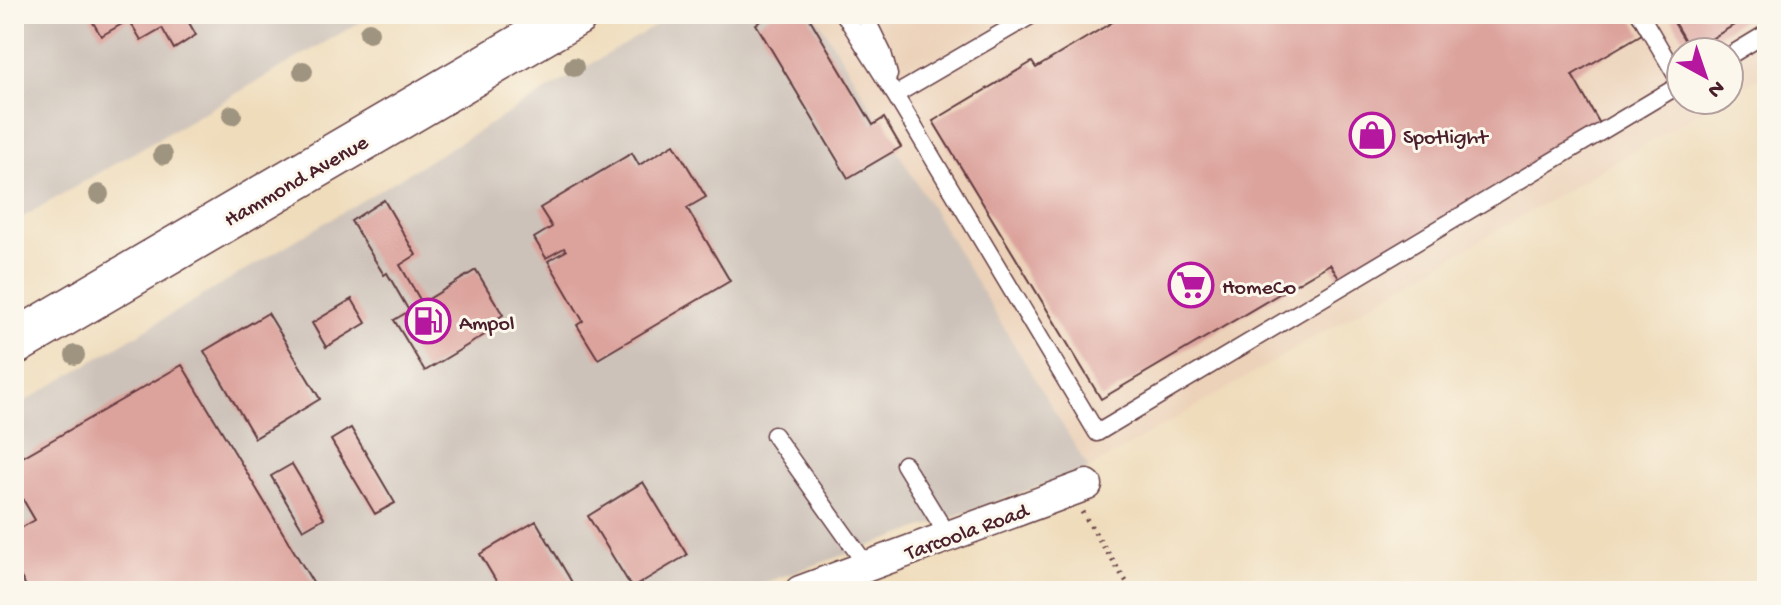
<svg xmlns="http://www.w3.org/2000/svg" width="1781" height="605" viewBox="0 0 1781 605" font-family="'Gochi Hand',sans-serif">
	<rect width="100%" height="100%" fill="#fbf7ec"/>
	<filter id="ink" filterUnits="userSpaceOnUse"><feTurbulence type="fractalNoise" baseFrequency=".0125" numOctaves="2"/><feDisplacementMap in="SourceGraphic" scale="16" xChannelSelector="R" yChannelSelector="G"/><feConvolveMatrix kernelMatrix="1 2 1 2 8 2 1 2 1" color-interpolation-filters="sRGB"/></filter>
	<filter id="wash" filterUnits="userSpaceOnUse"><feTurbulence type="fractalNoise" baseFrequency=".006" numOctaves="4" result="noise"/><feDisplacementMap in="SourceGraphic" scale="32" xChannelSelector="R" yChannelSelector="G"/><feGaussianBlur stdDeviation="1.8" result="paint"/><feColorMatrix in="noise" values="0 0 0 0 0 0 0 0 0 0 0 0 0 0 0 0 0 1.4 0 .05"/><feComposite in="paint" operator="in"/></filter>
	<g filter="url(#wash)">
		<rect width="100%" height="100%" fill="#efdcbb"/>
		<!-- built -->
		<path fill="#ecd2b9" d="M815,14H1767V73L1729,96V52H1681V100H1721L1089,469Z"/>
		<!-- industrial -->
		<path fill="#cdc2b9" d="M14,14H374L14,222Z
			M675,14H815L1089,469L741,591H14V408Z"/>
		<g id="blocks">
			<!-- building -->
			<path fill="#dca39c" d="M88,14H184L196,35L174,49L162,28L141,40L129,20L101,36Z
				M773,14H807L873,125L884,118L901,147L848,178L756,24Z
				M1126,14H1630L1642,34L1572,75L1600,124L1340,280L1330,264L1101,399L933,121L1032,62L1036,68Z
				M1669,14H1752L1691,51Z
				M674,144L706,197L687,208L730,281L598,359L577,325L583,321L548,261L566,251L564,248L546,258L534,238L552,227L540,208L632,153L639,165Z
				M384,200L416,255L400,265L422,303L476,270L503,315L487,325L491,331L425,371L394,320L409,311L387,273L384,275L351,221Z
				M352,299L366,323L326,347L312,323Z
				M268,313L320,399L255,438L204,351Z
				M182,365L318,591H29L14,566V532L35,520L14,484V462Z
				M351,428L395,503L375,514L331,440Z
				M292,464L324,518L303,530L271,476Z
				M643,482L687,555L632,588L588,516Z
				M536,521L577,591H502L480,554Z"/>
		</g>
	</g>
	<g filter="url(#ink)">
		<use href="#blocks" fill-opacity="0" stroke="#633b41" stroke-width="2"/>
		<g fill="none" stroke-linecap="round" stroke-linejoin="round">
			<!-- service casing -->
			<g stroke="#633b41" stroke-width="19">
				<path id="service" d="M844,14L895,95L1097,433L1681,84
					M864,14L883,53L889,75
					M1640,14L1681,84
					M1729,56L1767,33
					M895,95L1034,14
					M774,435L867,566
					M904,464L948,536"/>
			</g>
			<!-- minor casing -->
			<g stroke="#633b41" stroke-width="33">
				<path id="minor" d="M800,591L1087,485"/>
			</g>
			<!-- trunk casing -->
			<g stroke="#633b41" stroke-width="47">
				<path id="trunk" d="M14,343L576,14"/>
			</g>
			<!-- path -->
			<path stroke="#633b41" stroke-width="5" stroke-dasharray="2 6" stroke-linecap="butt" d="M1082,512L1132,591"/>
			<!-- service -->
			<use href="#service" stroke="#fff" stroke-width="16"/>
			<!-- minor -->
			<use href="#minor" stroke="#fff" stroke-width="30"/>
			<!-- trunk -->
			<use href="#trunk" stroke="#fff" stroke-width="44"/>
		</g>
		<!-- trees -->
		<g fill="#9f9480">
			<circle cx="369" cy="32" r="10"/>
			<circle cx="574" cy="67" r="10"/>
			<circle cx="303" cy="71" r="10"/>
			<circle cx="232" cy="115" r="10"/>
			<circle cx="163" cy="155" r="10"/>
			<circle cx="99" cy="194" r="10"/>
			<circle cx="75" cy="355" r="10"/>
		</g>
	</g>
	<!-- icons -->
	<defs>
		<g id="shop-ring" transform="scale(2.3)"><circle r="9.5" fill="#fbf7ec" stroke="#b5179e" stroke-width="1.5"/><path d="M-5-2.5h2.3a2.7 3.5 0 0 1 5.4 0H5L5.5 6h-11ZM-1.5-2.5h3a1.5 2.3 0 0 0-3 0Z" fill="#b5179e"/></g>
		<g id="supermarket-ring" transform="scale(2.3)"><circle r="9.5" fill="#fbf7ec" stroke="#b5179e" stroke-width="1.5"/><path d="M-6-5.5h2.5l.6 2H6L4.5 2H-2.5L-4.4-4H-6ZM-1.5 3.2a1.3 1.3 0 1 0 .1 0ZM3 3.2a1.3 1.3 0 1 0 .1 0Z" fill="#b5179e"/></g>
		<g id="fuel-ring" transform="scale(2.3)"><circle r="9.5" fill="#fbf7ec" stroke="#b5179e" stroke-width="1.5"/><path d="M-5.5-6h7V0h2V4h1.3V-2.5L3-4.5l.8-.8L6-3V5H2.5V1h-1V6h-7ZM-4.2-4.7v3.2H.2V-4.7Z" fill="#b5179e"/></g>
	</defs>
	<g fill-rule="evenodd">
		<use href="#shop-ring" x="1372" y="135"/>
		<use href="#supermarket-ring" x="1191" y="285"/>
		<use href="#fuel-ring" x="428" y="321"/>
	</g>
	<g text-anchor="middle" stroke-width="6" stroke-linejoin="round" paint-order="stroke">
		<!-- poi labels -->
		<g font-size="22" fill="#4a1f2b" stroke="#fbf7ec" text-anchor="start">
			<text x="1403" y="143">Spotlight</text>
			<text x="1222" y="293">HomeCo</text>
			<text x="459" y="329">Ampol</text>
		</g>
		<!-- street labels -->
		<g font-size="22" fill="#4a1f2b" stroke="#fbf7ec">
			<text transform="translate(295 179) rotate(-30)" y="8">Hammond Avenue</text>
			<text transform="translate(966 530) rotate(-20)" y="8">Tarcoola Road</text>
		</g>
	</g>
	<!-- margin -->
	<rect width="1781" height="605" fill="none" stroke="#fbf7ec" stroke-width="48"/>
	<!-- north arrow -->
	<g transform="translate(1705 76) rotate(140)"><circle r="38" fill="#fbf7ec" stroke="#b4a19f" stroke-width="2"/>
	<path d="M0-6L14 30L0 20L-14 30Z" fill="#b5179e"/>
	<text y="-12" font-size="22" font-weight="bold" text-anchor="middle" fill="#4a1f2b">N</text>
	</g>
</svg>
